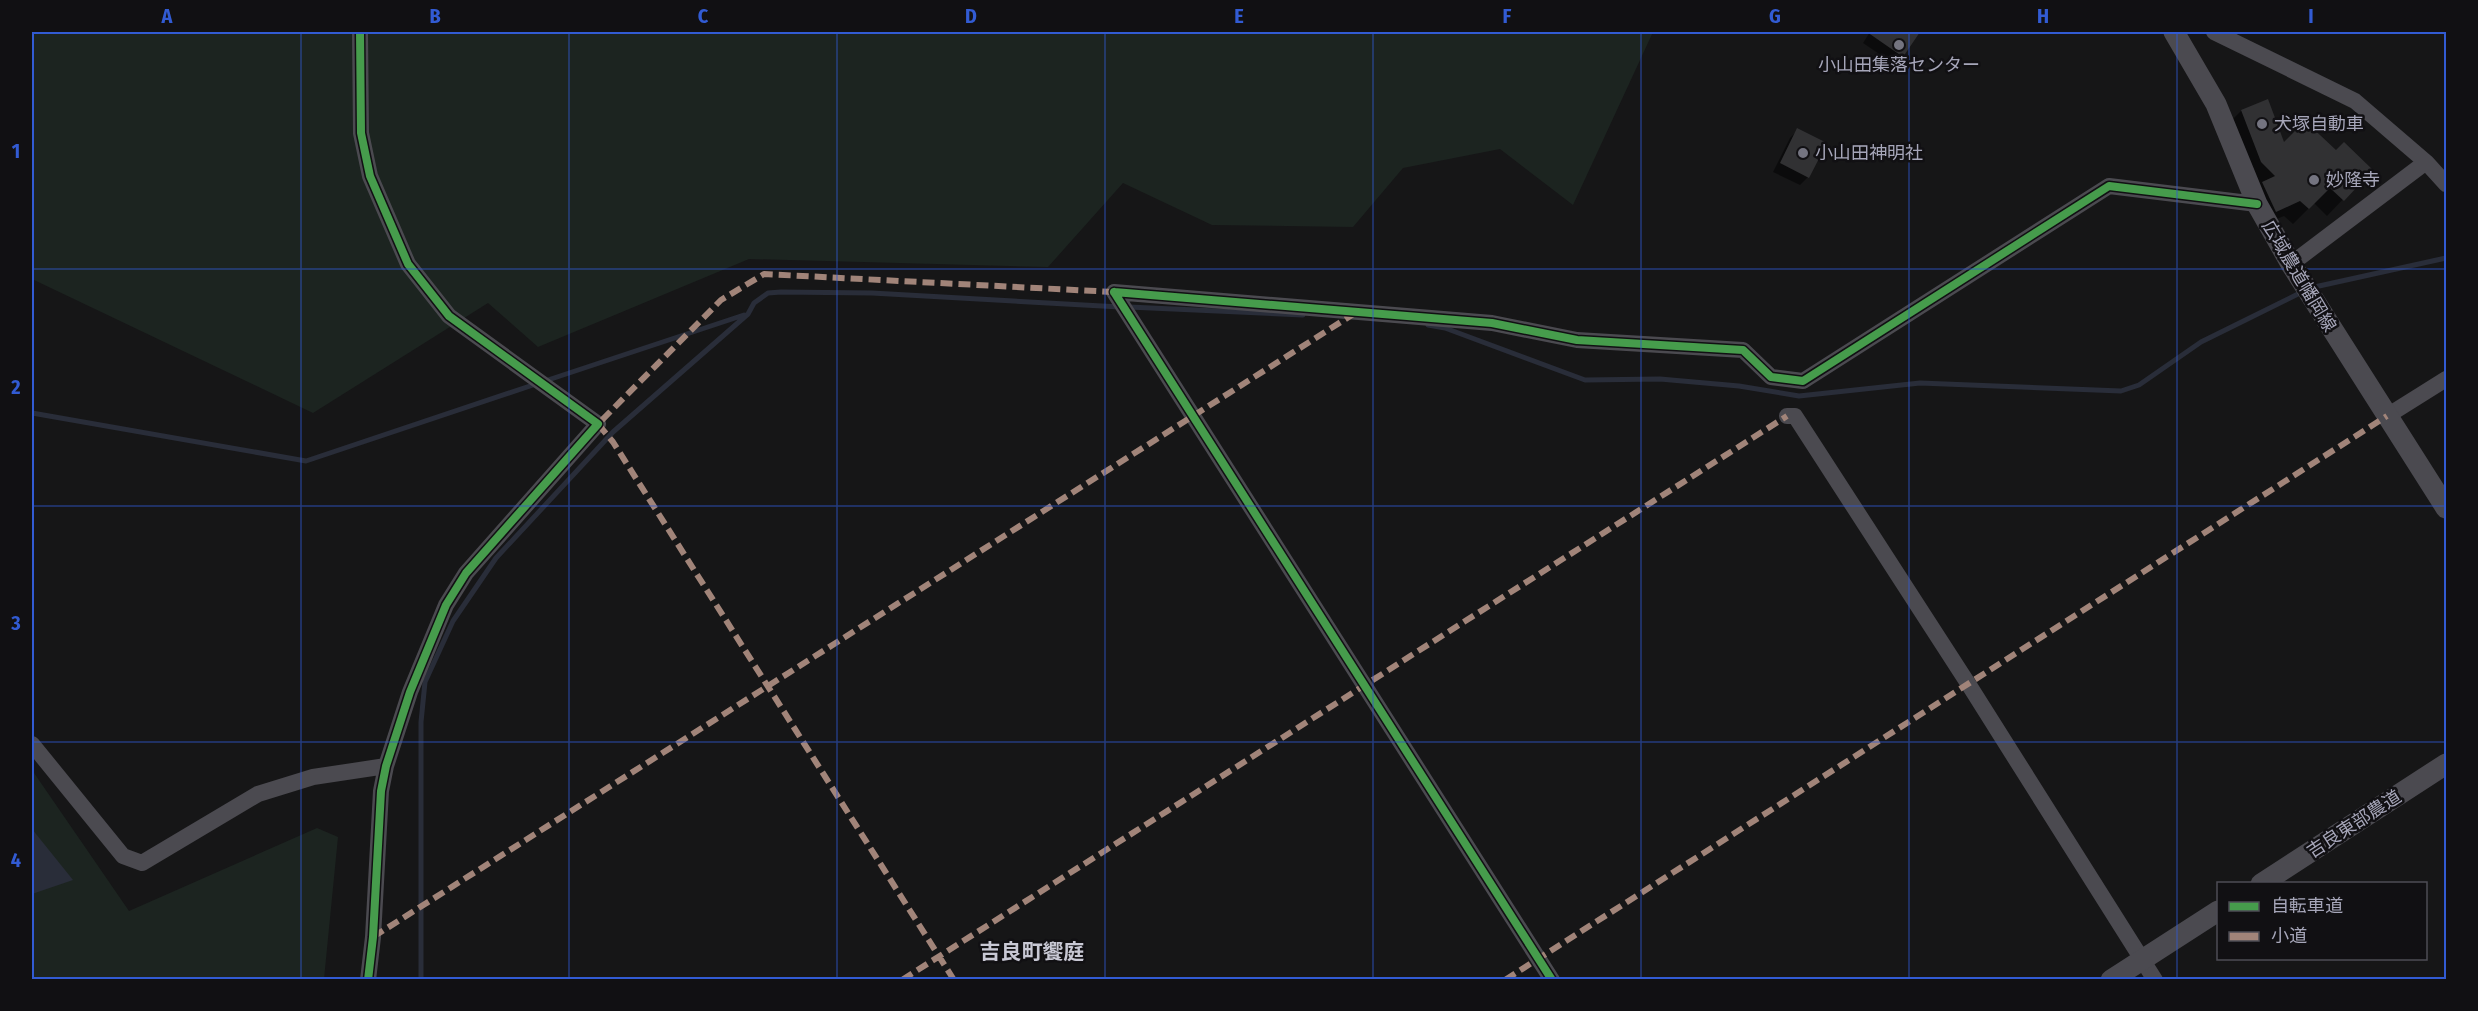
<svg xmlns="http://www.w3.org/2000/svg" width="2478" height="1011" viewBox="0 0 2478 1011" font-family="'Fira Sans Condensed','Noto Sans JP',sans-serif">
	<rect width="100%" height="100%" fill="#161617"/>
	<!-- green -->
	<path fill="#1c2420" d="M32,32H1653L1573,205L1500,149L1403,168L1353,227L1212,225L1123,183L1048,267L749,259L538,347L488,303L313,413L32,279Z
		M32,770L129,911L317,828L338,837L324,979H32Z"/>
	<!-- water -->
	<path fill="#292d39" d="M32,829L73,880L32,894Z"/>
	<!-- shadow -->
	<path fill="#0007" d="M1870,32H1918L1894,64L1863,43Z
		M2267,101L2284,144L2336,152L2371,170L2327,216L2314,203L2293,224L2284,216L2260,226L2225,127L2241,111Z
		M1798,130L1808,177L1800,185L1773,172L1790,138Z"/>
	<g fill="none" stroke-linecap="round" stroke-linejoin="round">
		<!-- stream -->
		<path stroke="#292d39" stroke-width="5" d="M2310,288L2446,258
			M1129,307L1303,315
			M1428,325L1445,328L1585,380L1660,379L1739,386L1799,396L1920,383L2121,391L2139,385L2201,342L2302,292
			M545,381L744,315
			M32,413L306,461L536,384
			M421,980V722L425,682L453,621L496,558L613,432L748,314L754,303L768,293L781,292L872,293L1120,307"/>
	</g>
	<!-- building -->
	<path fill="#313133" d="M1867,32H1920L1903,57Z
		M2268,99L2284,142L2305,121L2336,150L2344,142L2373,170L2344,201L2330,188L2309,209L2300,201L2276,212L2262,182L2275,176L2261,162L2241,110Z
		M1797,128L1827,143L1809,178L1780,163Z"/>
	<g fill="none" stroke-linecap="round" stroke-linejoin="round">
		<!-- minor -->
		<path stroke="#4b4a50" stroke-width="16" d="M360,32L361,133L370,176L408,264L449,316L598,424L466,573L446,605L410,692L386,766L381,791L373,937L368,980
			M2214,32L2355,101L2426,162L2446,184
			M2291,264L2426,162
			M1114,292L1492,323L1577,340L1743,350L1771,377L1803,381L2109,186L2257,204
			M1114,292L1552,980
			M1787,416H1795L1969,685L2155,980
			M2387,416L2446,379
			M32,744L123,856L142,863L258,794L313,777L386,766"/>
		<!-- tertiary -->
		<path stroke="#4b4a50" stroke-width="21" d="M2174,32L2216,104L2257,204L2291,264L2446,508
			M2261,884L2446,764
			M2111,980L2218,911"/>
		<!-- quiet -->
		<path stroke="#a18479" stroke-width="6" stroke-dasharray="12 6" stroke-linecap="butt" d="M373,937L1355,313
			M902,980L1787,416
			M954,980L613,442L598,424L721,300L764,274L1114,292
			M1505,980L2387,416"/>
		<!-- cycleway casing -->
		<g stroke="#111013" stroke-width="11">
			<path id="cycleway" d="M360,32L361,133L370,176L408,264L449,316L598,424L466,573L446,605L410,692L386,766L381,791L373,937L368,980
				M1114,292L1492,323L1577,340L1743,350L1771,377L1803,381L2109,186L2257,204
				M1114,292L1552,980"/>
		</g>
		<!-- cycleway -->
		<use href="#cycleway" stroke="#469c4c" stroke-width="8"/>
	</g>
	<!-- grid -->
	<path fill="none" stroke="#325bd3" stroke-width="1.5" stroke-opacity="0.55" d="M301,32V980M569,32V980M837,32V980M1105,32V980M1373,32V980M1641,32V980M1909,32V980M2177,32V980M32,269H2446M32,506H2446M32,742H2446"/>
	<!-- markers -->
	<g fill="#747480" stroke="#111013" stroke-width="2">
		<circle cx="1899" cy="45" r="6"/>
		<circle cx="2262" cy="124" r="6"/>
		<circle cx="1803" cy="153" r="6"/>
		<circle cx="2314" cy="180" r="6"/>
	</g>
	<g text-anchor="middle" stroke-width="5" stroke-linejoin="round" paint-order="stroke">
		<!-- poi labels -->
		<g font-size="18" fill="#a6a6b9" stroke="#111013" text-anchor="start">
			<text x="1899" y="71" text-anchor="middle">小山田集落センター</text>
			<text x="2274" y="130">犬塚自動車</text>
			<text x="1815" y="159">小山田神明社</text>
			<text x="2326" y="186">妙隆寺</text>
		</g>
		<!-- street labels -->
		<g font-size="18" fill="#a6a6b9" stroke="#111013">
			<text transform="translate(2299 276) rotate(59)" y="6">広域農道幡岡線</text>
			<text transform="translate(2354 824) rotate(-33)" y="6">吉良東部農道</text>
		</g>
		<!-- quarter labels -->
		<g font-size="21" font-weight="bold" fill="#c8c8d4" stroke="#111013">
			<text x="1032" y="959">吉良町饗庭</text>
		</g>
	</g>
	<!-- border -->
	<rect width="2478" height="1011" fill="none" stroke="#111013" stroke-width="66"/>
	<!-- legend -->
	<rect x="2217" y="882" width="210" height="78" fill="#111013" stroke="#4d4c55" stroke-width="1.5"/>
	<rect x="2229" y="902" width="30" height="9" fill="#469c4c" stroke="#4d4c55" stroke-width="1.5"/>
	<text x="2271" y="912" font-size="18" fill="#a6a6b9">自転車道</text>
	<rect x="2229" y="932" width="30" height="9" fill="#a18479" stroke="#4d4c55" stroke-width="1.5"/>
	<text x="2271" y="942" font-size="18" fill="#a6a6b9">小道</text>
	<rect x="33" y="33" width="2412" height="945" fill="none" stroke="#325bd3" stroke-width="2"/>
	<g font-size="20" text-anchor="middle" font-weight="bold" fill="#325bd3">
		<text x="167" y="23">A</text>
		<text x="435" y="23">B</text>
		<text x="703" y="23">C</text>
		<text x="971" y="23">D</text>
		<text x="1239" y="23">E</text>
		<text x="1507" y="23">F</text>
		<text x="1775" y="23">G</text>
		<text x="2043" y="23">H</text>
		<text x="2311" y="23">I</text>
		<text x="16" y="158">1</text>
		<text x="16" y="394">2</text>
		<text x="16" y="630">3</text>
		<text x="16" y="867">4</text>
	</g>
</svg>
